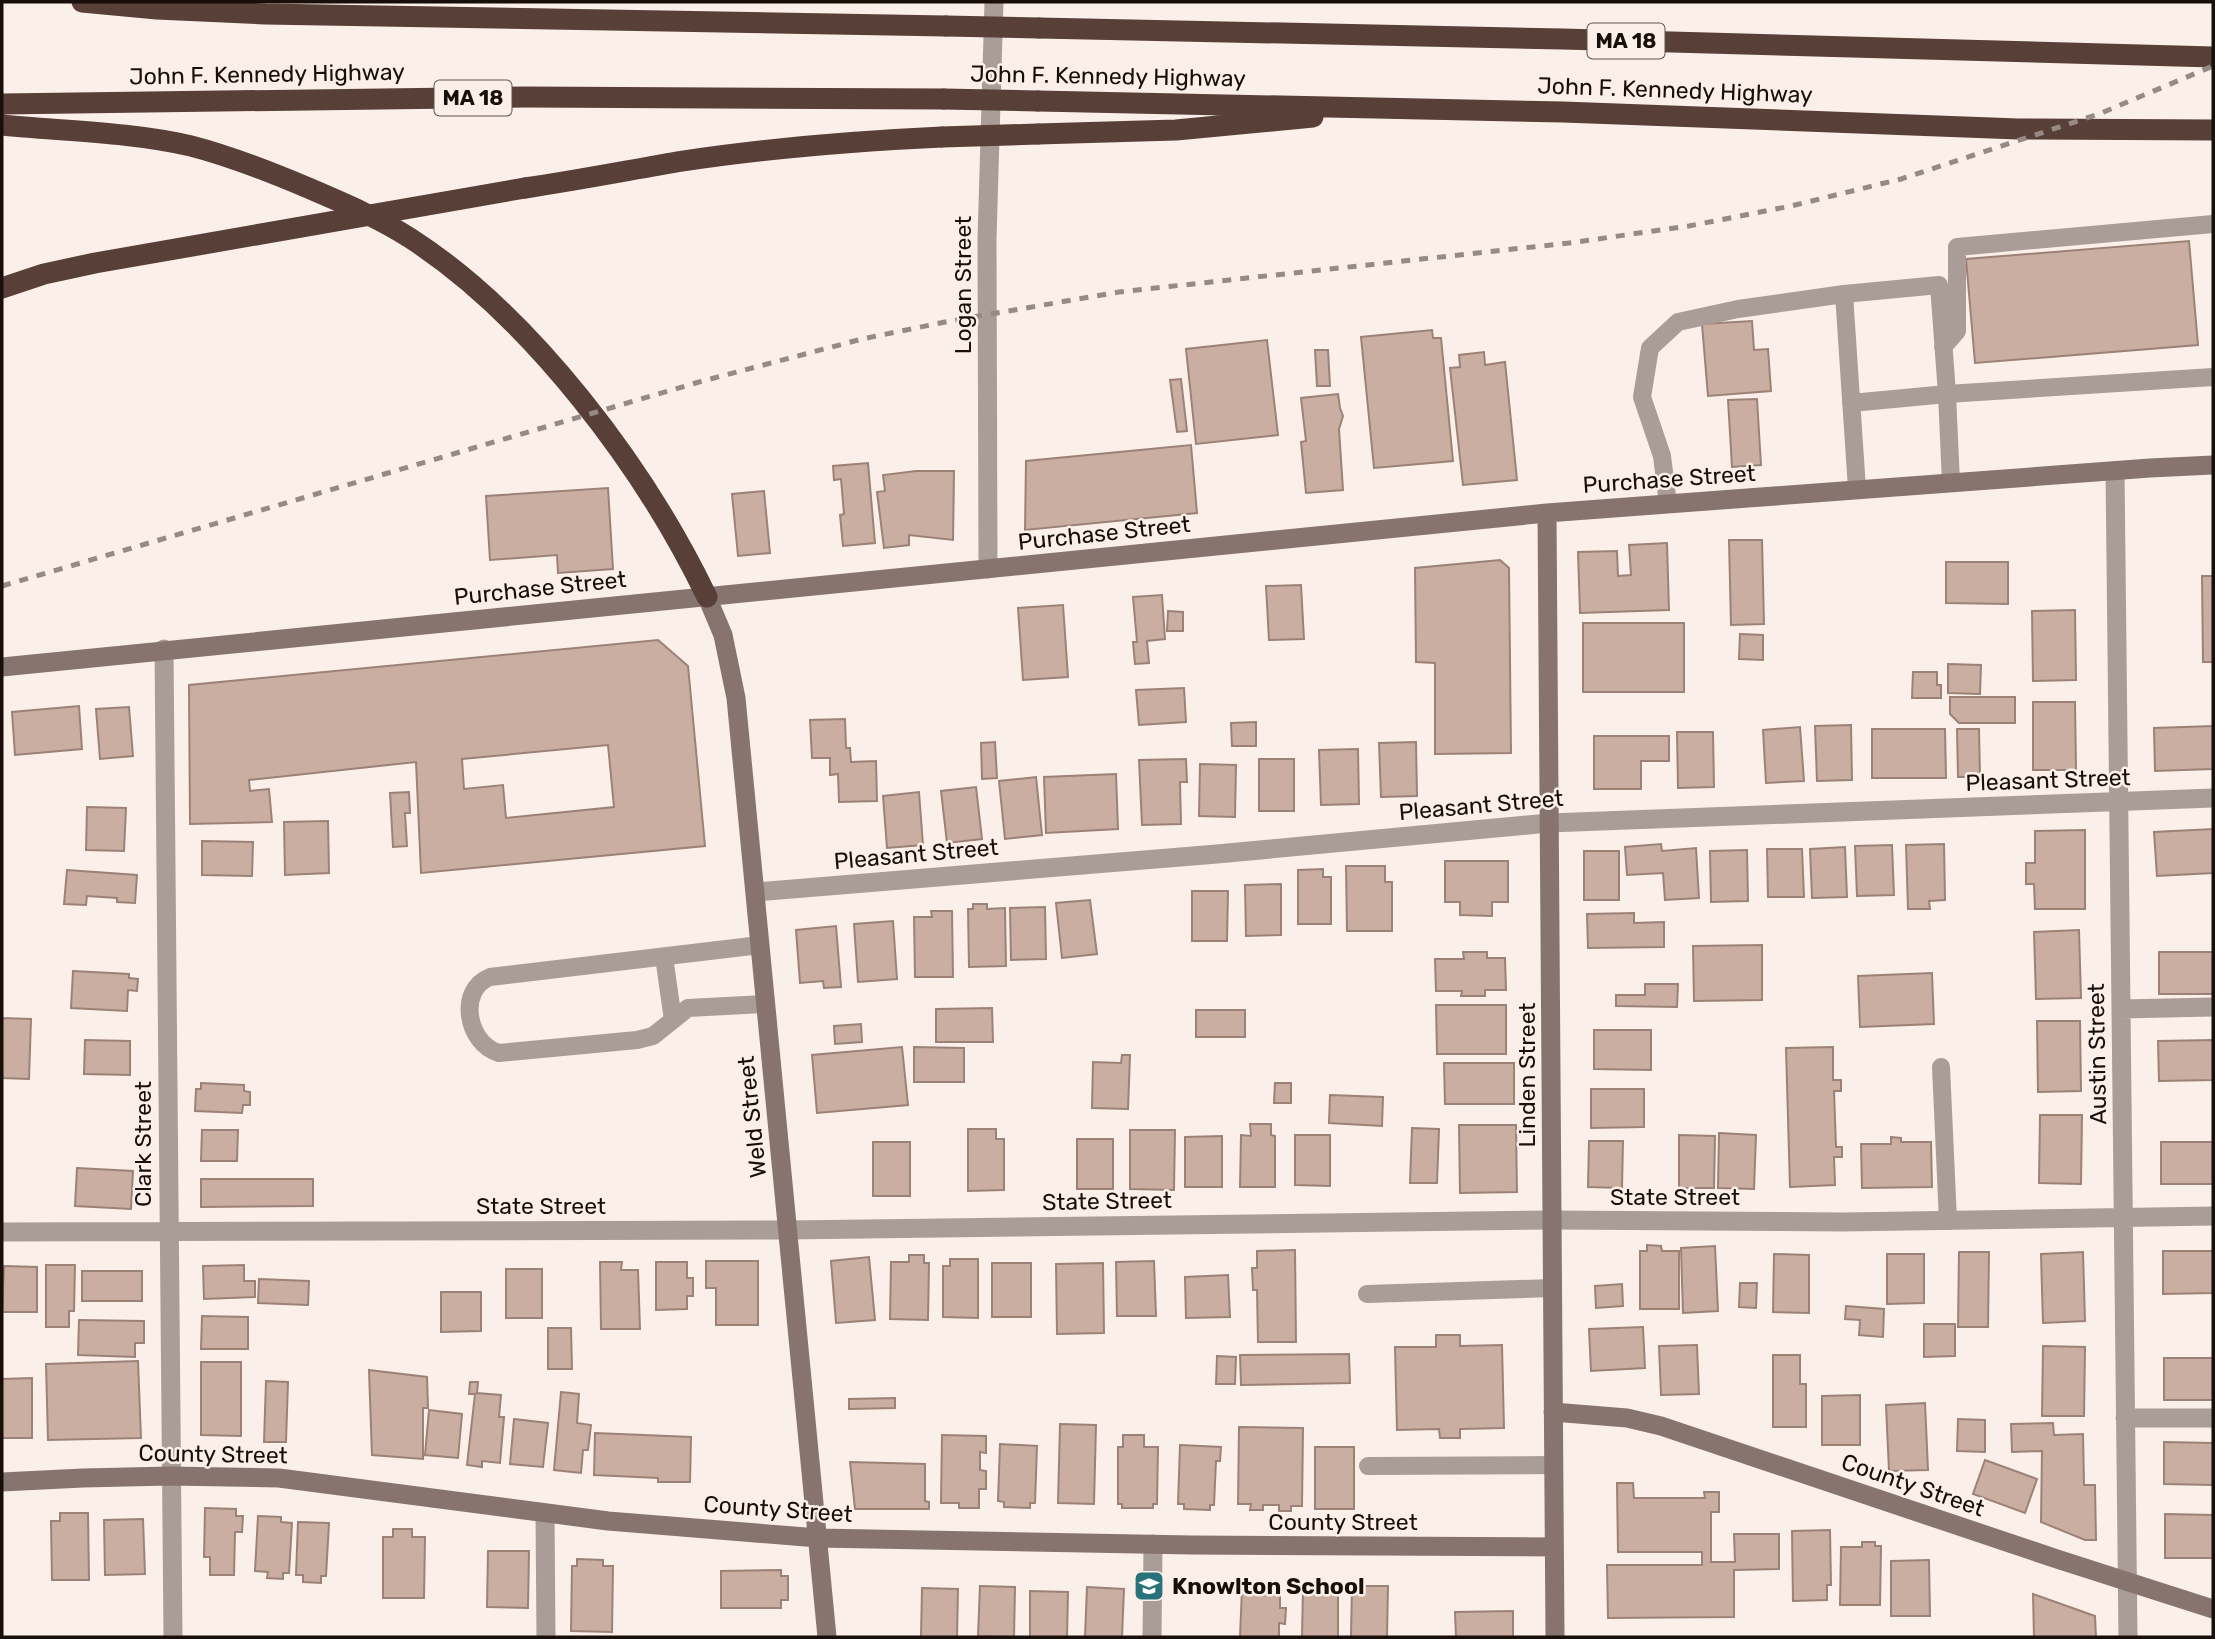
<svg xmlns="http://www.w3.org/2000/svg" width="2215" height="1639" viewBox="0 0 2215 1639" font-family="Rubik,sans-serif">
	<rect width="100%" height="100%" fill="#fbefea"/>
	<!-- building -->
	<path fill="#caaea2" stroke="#9c8276" stroke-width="2" fill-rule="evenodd" d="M2189,241L2198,345L1975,363L1966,259Z
		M1752,321L1754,350L1768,349L1771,391L1708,396L1702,324Z
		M1432,330L1433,338H1441L1453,461L1374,468L1361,337Z
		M1267,340L1278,435L1196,444L1186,349Z
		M1315,350H1328L1330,386H1317Z
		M1484,352L1485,365L1505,362L1517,480L1463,485L1450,368L1460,367L1459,355Z
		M1181,379L1187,431L1177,432L1170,380Z
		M1338,394L1340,408L1343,416L1339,429L1343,490L1306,493L1301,442L1306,441L1301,398Z
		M1757,399L1761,465L1732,467L1728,400Z
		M1191,445L1197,513L1025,530L1026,461Z
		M868,463L875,543L843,546L840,515L844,514L841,479L834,480L833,466Z
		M916,471H954L953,540L909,535V545L884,548L877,492L885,491L883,475Z
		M608,488L613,569L558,573L557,555L490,560L486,496Z
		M764,491L770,553L738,556L732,494Z
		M1729,540H1762L1764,624L1731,625Z
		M1667,543L1669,610L1580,613L1578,552L1617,551L1618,576L1631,575L1629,545Z
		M1500,560L1509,568L1511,753L1435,754V663L1416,662L1415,568Z
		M1946,562H2008V604L1946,603Z
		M2202,576H2213V662H2203Z
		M1301,585L1304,639L1269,640L1266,586Z
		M1162,595L1165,639L1147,641L1149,663L1135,664L1133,642H1137L1133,597Z
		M1063,605L1068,677L1023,680L1018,608Z
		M2075,610L2076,680L2033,681L2032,611Z
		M1168,611L1183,612V631H1167Z
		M1583,623H1684V692H1583Z
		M1740,634L1763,635V660L1739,659Z
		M658,640L688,666L705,846L421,873L416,762L249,780L250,791L269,789L272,822L190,824L189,685ZM608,745L614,807L506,818L503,785L464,789L462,759Z
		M1948,664L1981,665L1980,694L1948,693Z
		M1913,672H1937V685H1941V698H1912Z
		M1184,688L1186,722L1139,725L1136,690Z
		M1950,697H2015V723H1959L1950,714Z
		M2033,702H2075L2076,770H2033Z
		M79,706L82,749L15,755L12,712Z
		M129,707L133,756L100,759L96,709Z
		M845,719L846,748H850L851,762L876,761L877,801L839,802L838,774L830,775V758H812L810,720Z
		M1256,722V746H1232L1231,723Z
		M1851,725L1852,780L1817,781L1815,726Z
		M2213,726V769L2155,771L2154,728Z
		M1800,727L1804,781L1766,783L1763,730Z
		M1872,729H1945L1946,778H1872Z
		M1957,729H1979L1980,777H1958Z
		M1677,732H1713L1714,787L1678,788Z
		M1594,736H1669V761H1641V789H1594Z
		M995,742L997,778L982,779L981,743Z
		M1416,742L1417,796L1381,797L1379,743Z
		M1358,749L1359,804L1321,805L1319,750Z
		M1186,759L1187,782H1180L1181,824L1142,825L1139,760Z
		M1259,759H1294V811H1259Z
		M1200,764L1236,765L1235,817L1199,816Z
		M1116,774L1118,829L1046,833L1044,777Z
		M1036,777L1042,835L1005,839L999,781Z
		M976,787L982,839L947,843L941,791Z
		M409,792L410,813H405L407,846L393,847L390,793Z
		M919,792L923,845L887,848L883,796Z
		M87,807L126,808L124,851L86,850Z
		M328,821L329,873L285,875L284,822Z
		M2213,829V873L2157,876L2154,832Z
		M2085,830V909H2035L2034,884H2026V863H2035V831Z
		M202,841L253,842L252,876L202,875Z
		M1661,844L1662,851L1696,848L1699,898L1665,900L1663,873L1627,875L1625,847Z
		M1944,844L1945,900L1929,901L1930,909H1908L1906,845Z
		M1892,845L1894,895L1857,896L1855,846Z
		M1845,847L1847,897L1812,898L1810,849Z
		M1767,849H1802L1804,897H1768Z
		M1747,850L1748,901L1711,902L1710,851Z
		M1584,851H1619V900H1584Z
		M1445,861H1508V902H1492V916L1460,915V902H1445Z
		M1346,866H1385V882H1392V931H1347Z
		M1323,869V877H1331V924H1298V870Z
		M67,870L137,875L135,903L117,902V898L87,896L86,905L64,904Z
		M1281,884V935L1246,936L1245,885Z
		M1192,891H1228L1227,941H1192Z
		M1090,900L1097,954L1062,958L1056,903Z
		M973,904H987V909L1005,908L1006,966L969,967L968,909H973Z
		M1045,907L1046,959L1011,960L1010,908Z
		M931,911H952L953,977H915L914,917H932Z
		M1634,913V923L1664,922V947L1588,948L1587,914Z
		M893,921L897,979L858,982L854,924Z
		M836,926L841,987L824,988L823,981L800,983L796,930Z
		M2079,930L2081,998L2036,999L2034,932Z
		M1762,945V1000L1694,1001L1693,946Z
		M1463,952H1487V958H1505L1506,990H1485V996H1461L1462,991H1436L1435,959H1464Z
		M2159,952H2213V994H2159Z
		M73,971L129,974V978L138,979L137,991L128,990L127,1011L71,1008Z
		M1932,973L1934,1024L1860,1027L1858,976Z
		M1645,984H1678L1677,1007L1616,1006V995H1645Z
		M1436,1005H1506V1054H1437Z
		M992,1008L993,1042H936V1009Z
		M1196,1010H1245V1037H1196Z
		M2,1018L31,1019L29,1079L2,1078Z
		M2037,1021H2080L2081,1091L2038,1092Z
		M861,1024L862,1042L835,1044L834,1026Z
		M1594,1030H1651V1070L1594,1069Z
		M85,1040L130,1041V1075L84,1074Z
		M2213,1040V1080L2159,1081L2158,1041Z
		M902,1047L908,1105L817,1113L812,1055Z
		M914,1047L964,1048V1082H914Z
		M1833,1047V1080H1841V1091H1834L1836,1147H1842V1157H1834L1835,1185L1790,1187L1786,1048Z
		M1122,1055H1130L1128,1109L1092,1108L1093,1062L1121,1063Z
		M1444,1063H1514V1104H1445Z
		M201,1083L244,1085V1091L250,1092V1105H243L242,1113L195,1111L196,1089H201Z
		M1275,1083H1291V1103H1274Z
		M1591,1089H1644V1127L1591,1128Z
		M1330,1095L1383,1097L1382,1126L1329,1123Z
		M2040,1115H2082L2081,1184L2039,1183Z
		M1250,1124H1271V1135L1275,1136V1187H1240L1241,1135L1251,1136Z
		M1459,1125H1516L1517,1192L1460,1193Z
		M1412,1128L1439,1129L1437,1183H1410Z
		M968,1129H996V1139H1004V1190L968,1191Z
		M202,1130H238L237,1161H201Z
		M1130,1130H1175L1174,1190L1130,1189Z
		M1719,1133L1756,1135L1754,1189L1718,1188Z
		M1295,1135H1330V1186L1295,1185Z
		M1679,1135L1715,1136L1714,1188H1679Z
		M1222,1136V1187H1185V1137Z
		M1891,1137L1901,1138V1142H1931L1932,1187L1862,1188L1861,1144H1891Z
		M1077,1139H1113V1189H1077Z
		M1589,1141H1623L1622,1188L1588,1187Z
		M873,1142H910V1196H873Z
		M2161,1142H2213V1184H2161Z
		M77,1168L133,1171L131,1209L75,1206Z
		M201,1179H313V1206L201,1207Z
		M1647,1245L1661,1246L1662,1251H1679V1309H1640V1251H1647Z
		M1715,1246L1718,1311L1683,1313L1681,1248Z
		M1295,1250L1296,1342H1258L1257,1290H1253L1252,1268H1257V1251Z
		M2163,1251H2213V1293L2163,1294Z
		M1959,1252H1989L1988,1327H1958Z
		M2083,1252L2085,1321L2043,1323L2041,1254Z
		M1774,1254L1809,1255V1313L1773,1312Z
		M1887,1254H1924V1303L1887,1304Z
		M909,1255H924V1263H929L928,1320L890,1319L891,1262H909Z
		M869,1257L875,1320L836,1323L831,1261Z
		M950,1259H978V1318L943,1317V1266H950Z
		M706,1261H758V1325H716V1288H706Z
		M1154,1261L1156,1316H1117L1116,1262Z
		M600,1262H622L621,1270H638L640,1329H601Z
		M656,1262H687V1278H693V1296H687V1309L656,1310Z
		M992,1263H1031V1317H992Z
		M1103,1263L1104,1333L1057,1334L1056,1264Z
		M46,1265H75L74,1311H69V1327H46Z
		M244,1265V1281H255V1297L204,1299L203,1266Z
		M4,1266L37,1267V1312H2Z
		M506,1269H542V1318H506Z
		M82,1271H142V1301H82Z
		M1228,1275L1230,1317L1186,1318L1185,1277Z
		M259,1279L309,1281L308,1305L258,1303Z
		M1740,1283H1757L1756,1308L1739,1307Z
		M1622,1284L1623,1306L1596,1308L1595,1286Z
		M441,1292H481V1331L441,1332Z
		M1846,1306L1884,1309L1883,1337L1859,1335L1860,1320L1845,1319Z
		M202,1316L248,1317V1349H201Z
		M79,1320L144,1321V1343H135V1357L78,1355Z
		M1924,1324H1955V1356L1924,1357Z
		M1643,1327L1645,1368L1591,1371L1589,1329Z
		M548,1328H571L572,1369H548Z
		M1436,1335H1460V1346L1502,1345L1504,1428L1460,1429V1438H1440L1439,1429L1397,1430L1395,1347H1436Z
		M1697,1345L1699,1394L1661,1395L1659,1346Z
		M2043,1346L2085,1347L2084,1416H2042Z
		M1349,1354L1350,1383L1241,1385L1240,1355Z
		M1773,1355H1800V1384H1806V1427H1773Z
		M1217,1356L1236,1357L1235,1384H1216Z
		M2164,1358H2213V1400H2164Z
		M138,1361L141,1438L48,1440L46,1364Z
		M201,1362H241V1436L201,1435Z
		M369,1370L427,1377L428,1408H423V1459L372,1455Z
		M32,1378V1438H2V1379Z
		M266,1381L288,1382L286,1442H264Z
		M470,1382H478L477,1393L501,1395L499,1417H504L500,1463L482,1461V1467L467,1465L475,1394H469Z
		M561,1392L579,1394L577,1423L591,1425L588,1450H583L581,1473L554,1470Z
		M1860,1395V1445H1822V1396Z
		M895,1398V1408L849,1409V1399Z
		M1925,1403L1928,1470L1889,1471L1886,1405Z
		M429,1410L462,1414L458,1458L425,1455Z
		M514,1419L548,1423L543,1467L510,1464Z
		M1958,1419L1985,1420V1452L1957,1451Z
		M2053,1423L2054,1435L2083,1434L2084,1485H2095L2096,1540H2085L2041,1522L2042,1451L2012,1452L2011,1424Z
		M1060,1424L1096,1425L1094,1504L1058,1503Z
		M1239,1427L1303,1428L1302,1506H1291V1511H1279V1505H1263V1510H1250L1251,1504H1238Z
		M595,1433L691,1437L690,1482H658V1478L594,1475Z
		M942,1435L986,1436V1453L980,1452V1470L986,1471V1489H979V1508H959V1503H941Z
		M1123,1435H1144V1447H1158L1157,1504H1153V1508H1122V1504H1118V1447H1123Z
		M2164,1442L2213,1443V1485L2164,1484Z
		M1000,1444L1037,1446L1035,1503H1030V1508L1004,1507V1502L998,1501Z
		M1180,1445L1221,1447L1220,1461H1216L1214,1505H1210V1510L1184,1509V1504H1178Z
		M1315,1447H1354V1509H1315Z
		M1985,1460L2037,1479L2025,1513L1973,1494Z
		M850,1462L925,1464V1501L929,1502V1509H855Z
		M1617,1483H1633L1634,1498H1705L1704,1492H1719V1512H1711V1562H1735L1734,1534H1779V1569L1734,1570V1617L1608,1618L1607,1565H1702V1552H1618Z
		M205,1508L236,1509V1516H243L242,1532H235L234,1575H210V1557H204Z
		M60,1513H88L89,1580H52L51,1521H60Z
		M2165,1514L2213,1515V1558H2165Z
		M258,1516L281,1517V1522L292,1523L289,1573H283V1579L267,1578L268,1572L255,1571Z
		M143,1519L145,1574L105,1575L104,1520Z
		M298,1522L329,1523L326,1576H321V1583L303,1582V1575H296Z
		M393,1529H412V1537H425L424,1598H383V1537H393Z
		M1830,1530L1831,1585H1827V1600L1793,1601L1792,1531Z
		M1862,1542H1875V1546H1881L1880,1605H1840L1841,1547H1862Z
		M488,1551H529L528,1608L487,1607Z
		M577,1559L603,1560V1566H613L612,1632L571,1631L572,1566H577Z
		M1929,1560L1930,1616H1891V1561Z
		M781,1570V1576H788V1600H781V1608H721V1571Z
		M980,1586L1015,1587L1014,1637L978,1636Z
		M1352,1586H1388L1387,1637H1351Z
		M1087,1587L1124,1589L1122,1637H1085Z
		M922,1588L958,1589L957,1637H921Z
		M1303,1588L1338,1589V1637H1302Z
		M1242,1589L1280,1590V1608H1286L1285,1624L1279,1623V1637H1240Z
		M1030,1591L1068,1592L1067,1637H1030Z
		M2033,1594L2095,1616L2096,1637H2034Z
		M1513,1611V1637H1456L1455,1612Z"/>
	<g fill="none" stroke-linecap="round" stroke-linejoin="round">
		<!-- service -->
		<path stroke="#aa9d98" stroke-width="18" d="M1844,294L1939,285L1947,394L1851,403
			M1943,347L1957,331V247L2213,224
			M1951,483L1947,394L2213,377
			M1668,504L1662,456L1642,397L1650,348L1678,322L1738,309L1844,294L1857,489
			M760,945L490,977C457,990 467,1044 499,1053L637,1040L653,1036L688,1008L766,1004
			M664,957L673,1020
			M1941,1067L1948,1221
			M1367,1294L1553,1288
			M1368,1466L1554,1465"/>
		<!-- minor -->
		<path stroke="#aa9d98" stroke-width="19" d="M2115,471L2128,1637
			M164,649L173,1637
			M755,892L1217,854L1549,823L2213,798
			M2121,1009L2213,1007
			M2,1232L788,1230L1552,1220L1844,1222L2213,1216
			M2125,1418H2213
			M545,1513L546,1637
			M1152,1637L1153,1544"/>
		<!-- tertiary -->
		<path stroke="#aa9d98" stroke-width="19" d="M988,569L987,239L994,2"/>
		<!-- secondary -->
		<path stroke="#87746e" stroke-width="19" d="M1547,513L1555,1637
			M707,597L723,635L736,698L827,1637
			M2,667L1547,513L2150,468L2213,465
			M1553,1412L1627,1418L1661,1426L2057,1559L2213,1609
			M2,1482L83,1478L170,1476L279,1478L608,1521L818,1538L1192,1545L1554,1547"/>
		<!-- motorway -->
		<path stroke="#583f37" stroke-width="21" d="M82,2L157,9L265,14L946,26
			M1039,28L1563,39L2213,57
			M1038,101L1563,112L2018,129L2213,130
			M2,104L525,97L944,99
			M2,125C62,131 132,132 191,146C230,156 268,171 306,187C341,202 377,217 410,238C531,316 645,468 707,597
			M1038,134L1176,130L1313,117
			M525,188C578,180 630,170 683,161C769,148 856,141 942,137"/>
		<!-- rail -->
		<path stroke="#958a85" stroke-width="5" stroke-dasharray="9 9" stroke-linecap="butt" d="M2,586L699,382L862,339L950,321L1119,292L1569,243L1689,226L1791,206L1901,179L2099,114L2213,66"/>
		<!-- motorway-bridge -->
		<path stroke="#583f37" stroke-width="21" d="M946,26L1039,28
			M944,99L1038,101
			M942,137L1038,134
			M2,288L44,274L95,263L525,188"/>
	</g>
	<!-- icons -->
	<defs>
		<g id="school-square" transform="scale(1.575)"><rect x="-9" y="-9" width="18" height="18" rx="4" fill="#29727c" stroke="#fbefea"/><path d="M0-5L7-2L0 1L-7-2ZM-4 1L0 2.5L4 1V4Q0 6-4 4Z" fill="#fff"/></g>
	</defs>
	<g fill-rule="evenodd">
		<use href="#school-square" x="1149" y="1586"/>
	</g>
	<g text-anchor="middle" stroke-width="5" stroke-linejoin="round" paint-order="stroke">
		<!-- shield labels -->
		<g fill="#fbefea" stroke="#5c524d" stroke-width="2">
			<rect x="1587.5" y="23.5" width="77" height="35" rx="5"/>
			<rect x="434.5" y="80.5" width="77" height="35" rx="5"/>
		</g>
		<g font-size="21" font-weight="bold" fill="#180f0a">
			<text x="1626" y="48">MA 18</text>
			<text x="473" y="105">MA 18</text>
		</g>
		<!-- street labels -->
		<g font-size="23" fill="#180f0a" stroke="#fbefea">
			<text transform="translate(267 74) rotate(-1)" y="8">John F. Kennedy Highway</text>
			<text transform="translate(1108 76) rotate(1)" y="8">John F. Kennedy Highway</text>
			<text transform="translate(1675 90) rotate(2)" y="8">John F. Kennedy Highway</text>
			<text transform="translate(963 285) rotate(-90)" y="8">Logan Street</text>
			<text transform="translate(1669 479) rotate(-4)" y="8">Purchase Street</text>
			<text transform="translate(1104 533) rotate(-6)" y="8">Purchase Street</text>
			<text transform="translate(540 588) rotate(-6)" y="8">Purchase Street</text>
			<text transform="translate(2048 780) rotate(-2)" y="8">Pleasant Street</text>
			<text transform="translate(1481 805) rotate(-5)" y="8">Pleasant Street</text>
			<text transform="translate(916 854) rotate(-5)" y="8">Pleasant Street</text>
			<text transform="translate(2097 1054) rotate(-91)" y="8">Austin Street</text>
			<text transform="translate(1527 1075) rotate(-90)" y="8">Linden Street</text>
			<text transform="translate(752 1117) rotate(-96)" y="8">Weld Street</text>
			<text transform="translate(143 1144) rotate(-90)" y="8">Clark Street</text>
			<text x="1675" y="1205">State Street</text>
			<text transform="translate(1107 1201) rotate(-1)" y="8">State Street</text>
			<text x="541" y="1214">State Street</text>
			<text transform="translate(213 1454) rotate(1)" y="8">County Street</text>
			<text transform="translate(1913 1485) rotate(19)" y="8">County Street</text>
			<text transform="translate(778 1509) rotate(4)" y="8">County Street</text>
			<text x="1343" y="1530">County Street</text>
		</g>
		<!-- poi labels -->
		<g font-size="23" font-weight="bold" fill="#180f0a" stroke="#fbefea" text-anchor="start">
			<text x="1172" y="1594">Knowlton School</text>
		</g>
	</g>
	<!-- border -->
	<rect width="2215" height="1639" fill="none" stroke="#180f0a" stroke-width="7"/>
</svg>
